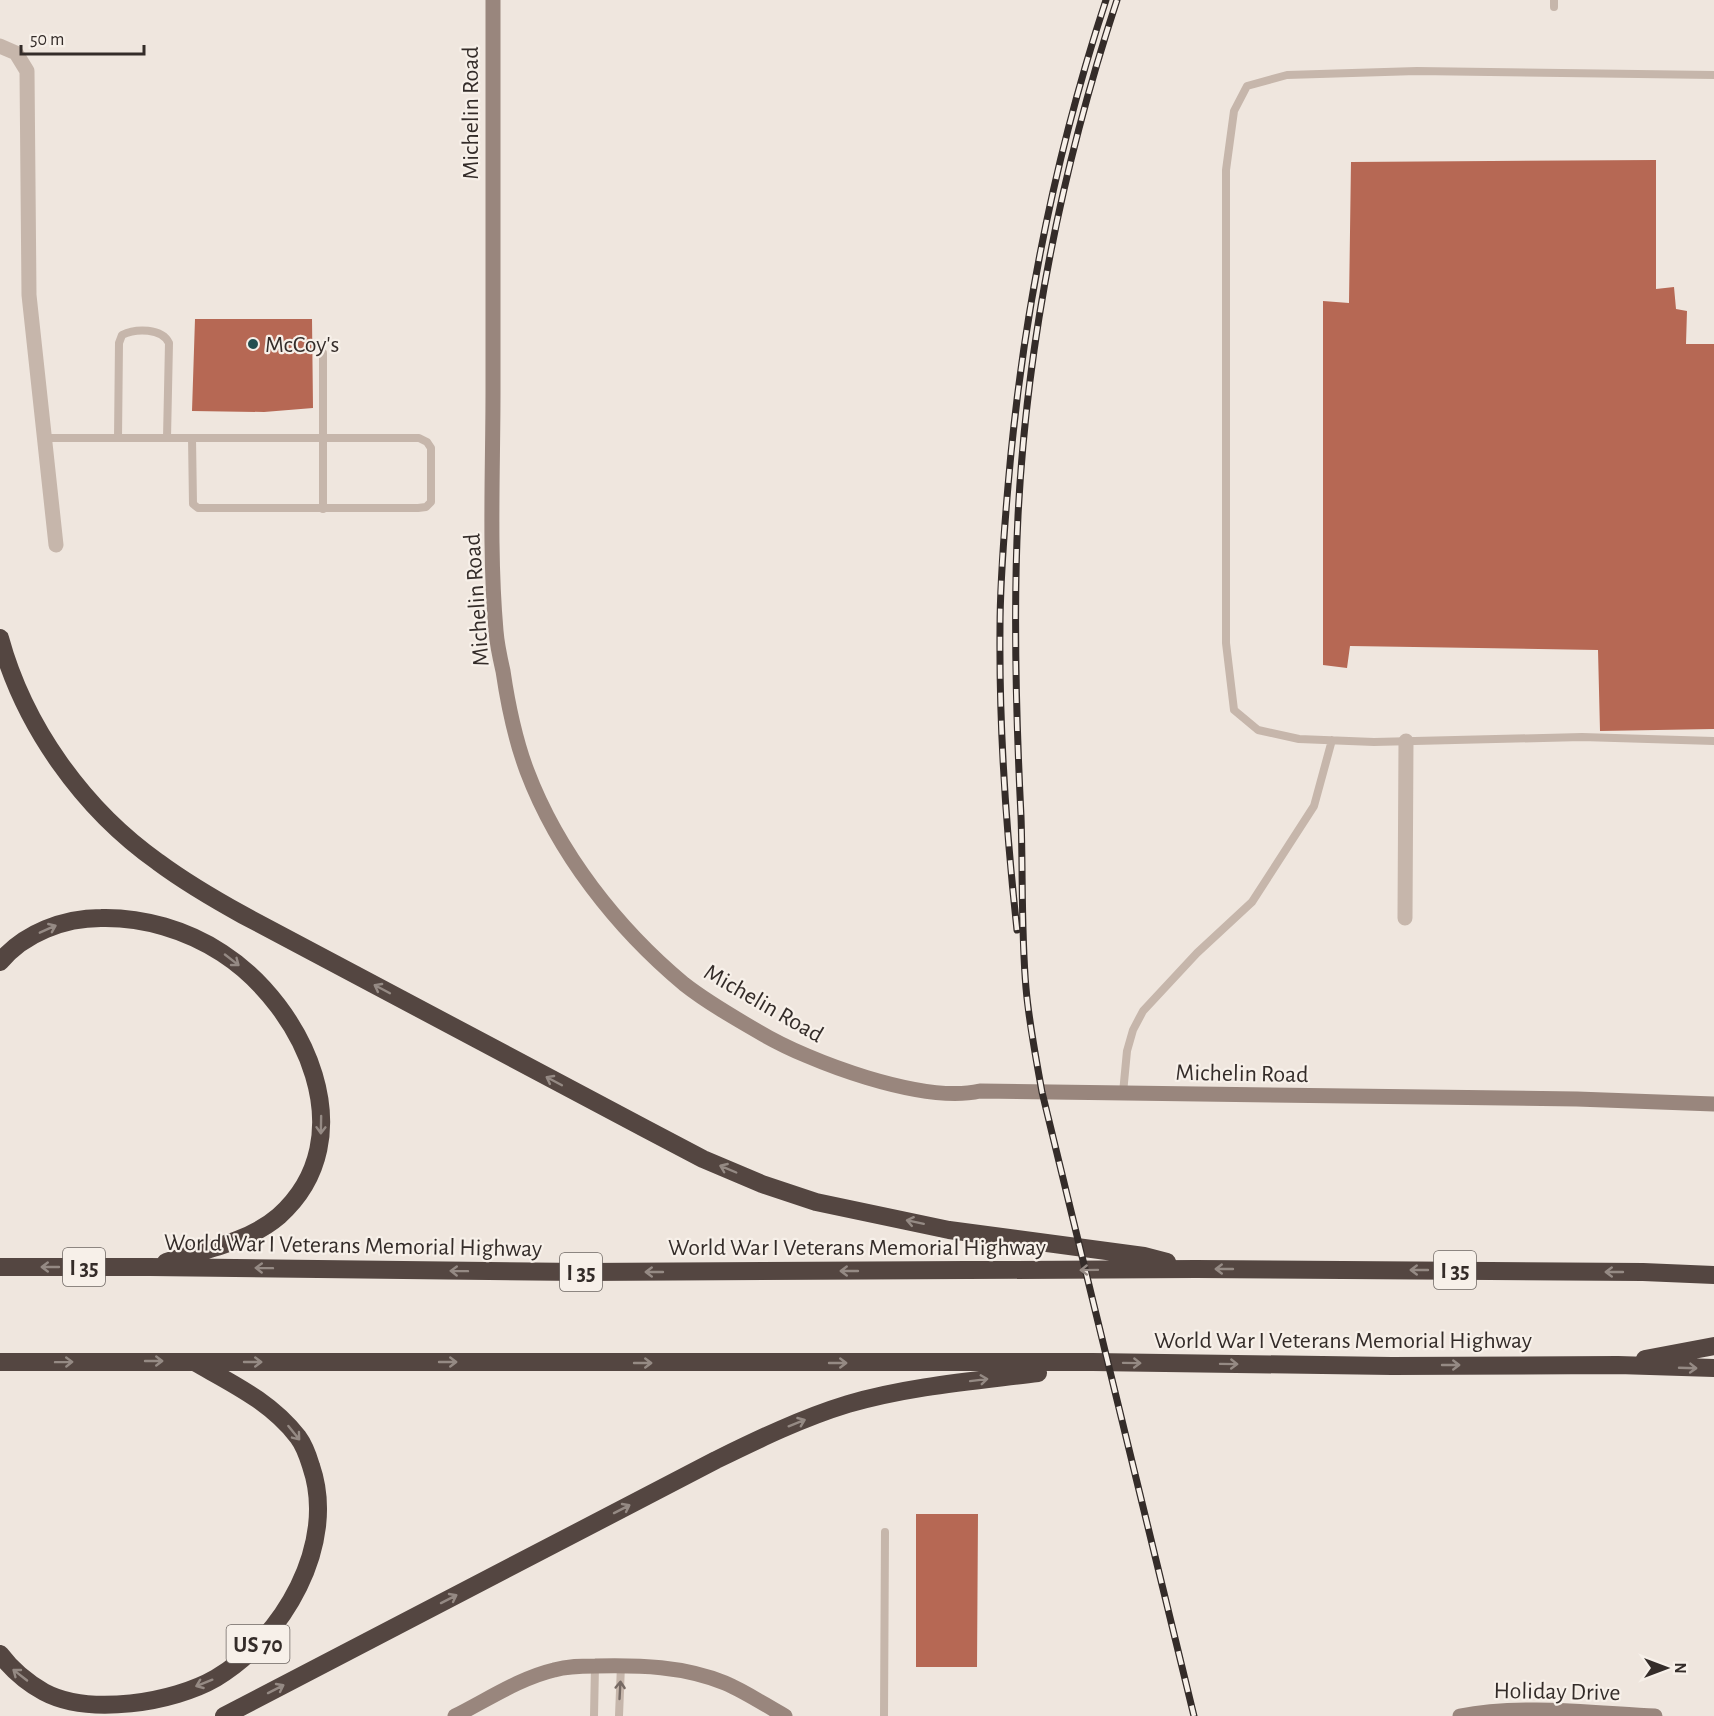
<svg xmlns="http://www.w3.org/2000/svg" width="1714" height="1716" viewBox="0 0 1714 1716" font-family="'Alegreya Sans',sans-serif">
	<rect width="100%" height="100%" fill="#efe6de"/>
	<!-- building -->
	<path fill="#b66854" d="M1656,160V289L1674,287L1676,309L1687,311L1686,344H1714V729L1600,731L1598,650L1350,646L1347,668L1323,665V301L1349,303L1351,162Z
		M195,319H312L313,408L264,412L192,411Z
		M916,1514H978L977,1667H916Z"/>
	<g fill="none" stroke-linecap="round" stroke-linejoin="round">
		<!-- lane -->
		<path stroke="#c6b6ab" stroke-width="8" d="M1554,0V7
			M1714,75L1417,71L1287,75L1247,86L1234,111L1226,170V643L1234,710L1258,730L1299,739L1374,742L1582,737L1714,741
			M46,438H419L427,442L431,448V502L426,507L418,508H198L193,504L192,438
			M118,438L119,343L122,335C136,328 162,328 169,343L167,438
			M323,509V353
			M1123,1093L1127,1051L1133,1030L1143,1011L1197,953L1252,902L1314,806L1332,740
			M594,1716L595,1666
			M619,1716L621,1665
			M884,1716L885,1532"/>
		<!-- street -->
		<path stroke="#c6b6ab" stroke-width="15" d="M0,46L16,53L27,71L29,295L56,545
			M1405,918L1406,741"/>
		<!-- secondary -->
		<path stroke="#99867d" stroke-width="15" d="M493,0C493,130 493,260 493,391C493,470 489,551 496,631C497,644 500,658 503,671C508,705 515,739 527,771C558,853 617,928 684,984C707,1002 733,1017 759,1032C809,1062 923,1104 980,1091L1577,1099L1714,1104
			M455,1716C487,1700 520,1678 554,1670C568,1666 581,1666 595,1666C640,1665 683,1666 725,1683C746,1692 765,1705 785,1716
			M1460,1716C1519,1704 1594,1713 1655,1716"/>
		<!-- highway -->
		<path stroke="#544641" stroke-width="18" d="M0,638C24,726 83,809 158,862C185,882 214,899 243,915L646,1129L703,1159L762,1184L816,1202L949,1230L1144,1256L1167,1262
			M0,962C24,933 64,918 101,918C143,917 187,930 222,953C304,1006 366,1138 279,1216C249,1242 204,1250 166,1262
			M0,1267H150L582,1272L1196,1269L1643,1272L1714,1275
			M1645,1359L1714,1346
			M0,1362H1093L1392,1366L1618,1365L1714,1368
			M0,1654C12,1670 26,1682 44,1692C89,1716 173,1703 216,1678C283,1638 338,1544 311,1466C308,1456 304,1445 298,1437C271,1402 233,1384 196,1363
			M224,1716L716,1460C759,1439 802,1418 848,1404C910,1386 974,1381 1038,1373"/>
		<!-- rail casing -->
		<g stroke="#342c29" stroke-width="7">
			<path id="rail" d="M1117,0C1062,167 1027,340 1018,516C1013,616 1016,716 1021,816C1023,873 1021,931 1026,988C1029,1023 1036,1058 1042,1092L1194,1716
				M1017,930C1006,829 999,729 1000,628C1000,580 1004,533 1008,486C1022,320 1054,158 1106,0"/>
		</g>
		<!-- rail -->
		<use href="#rail" stroke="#f7f0e9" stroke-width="4.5" stroke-dasharray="14" stroke-linecap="butt"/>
	</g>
	<!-- one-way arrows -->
	<defs><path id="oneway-shaft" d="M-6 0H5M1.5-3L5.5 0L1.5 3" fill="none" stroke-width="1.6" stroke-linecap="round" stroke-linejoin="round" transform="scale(1.5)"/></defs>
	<g stroke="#958a84">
		<use href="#oneway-shaft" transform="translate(48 929) rotate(-24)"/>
		<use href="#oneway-shaft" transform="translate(232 960) rotate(38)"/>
		<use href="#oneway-shaft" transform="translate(382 989) rotate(-152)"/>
		<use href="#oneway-shaft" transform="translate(554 1081) rotate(-152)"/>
		<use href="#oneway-shaft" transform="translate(321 1125) rotate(91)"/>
		<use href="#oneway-shaft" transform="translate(728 1169) rotate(-157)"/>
		<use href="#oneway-shaft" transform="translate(915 1222) rotate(-168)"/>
		<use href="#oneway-shaft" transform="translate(50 1267) rotate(180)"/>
		<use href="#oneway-shaft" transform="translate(264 1268) rotate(-179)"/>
		<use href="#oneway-shaft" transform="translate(1224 1269) rotate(-180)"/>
		<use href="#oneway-shaft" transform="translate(1089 1270) rotate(179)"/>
		<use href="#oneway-shaft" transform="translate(1419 1270) rotate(-180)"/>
		<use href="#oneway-shaft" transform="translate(459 1271) rotate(-179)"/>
		<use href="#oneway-shaft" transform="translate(849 1271) rotate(180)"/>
		<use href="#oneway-shaft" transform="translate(654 1272) rotate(180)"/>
		<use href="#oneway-shaft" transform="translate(1614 1272) rotate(-180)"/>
		<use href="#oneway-shaft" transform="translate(154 1361)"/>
		<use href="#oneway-shaft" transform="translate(64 1362) rotate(-1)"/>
		<use href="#oneway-shaft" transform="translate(253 1362)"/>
		<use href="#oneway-shaft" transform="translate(448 1362)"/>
		<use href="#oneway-shaft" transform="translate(643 1363)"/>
		<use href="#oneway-shaft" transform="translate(838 1363)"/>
		<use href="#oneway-shaft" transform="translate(1132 1363) rotate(1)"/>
		<use href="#oneway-shaft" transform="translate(1229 1364) rotate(1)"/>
		<use href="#oneway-shaft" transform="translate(1451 1365)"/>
		<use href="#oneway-shaft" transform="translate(1688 1368) rotate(2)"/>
		<use href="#oneway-shaft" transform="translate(979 1380) rotate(-7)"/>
		<use href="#oneway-shaft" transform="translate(797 1423) rotate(-22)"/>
		<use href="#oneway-shaft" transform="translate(294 1433) rotate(51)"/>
		<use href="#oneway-shaft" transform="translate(622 1509) rotate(-27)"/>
		<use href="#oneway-shaft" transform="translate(449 1599) rotate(-27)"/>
		<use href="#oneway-shaft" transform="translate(20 1675) rotate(-142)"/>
		<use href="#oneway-shaft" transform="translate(204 1683) rotate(158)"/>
		<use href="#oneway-shaft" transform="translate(276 1689) rotate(-27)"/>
	</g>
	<use stroke="#766a64" href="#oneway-shaft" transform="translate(620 1690) rotate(-87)"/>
	<!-- markers -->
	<circle fill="#245051" stroke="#f7f0e9" stroke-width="2" cx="253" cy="344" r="6"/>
	<g text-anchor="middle" stroke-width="4.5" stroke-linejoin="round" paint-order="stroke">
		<!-- shield labels -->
		<g fill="#f7f0e9" stroke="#6e6763" stroke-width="1.5">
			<rect x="63" y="1248" width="42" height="38" rx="4.5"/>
			<rect x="1434" y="1251" width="42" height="38" rx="4.5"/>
			<rect x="560" y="1253" width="42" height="38" rx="4.5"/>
			<rect x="226.5" y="1625" width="63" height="38" rx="4.5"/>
		</g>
		<g font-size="22" font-weight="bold" fill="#342c29">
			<text x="84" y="1275">I 35</text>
			<text x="1455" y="1278">I 35</text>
			<text x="581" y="1280">I 35</text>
			<text x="258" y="1652">US 70</text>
		</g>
		<!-- street labels -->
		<g font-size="24" fill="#342c29" stroke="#f7f0e9">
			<text transform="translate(470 113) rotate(-90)" y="8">Michelin Road</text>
			<text transform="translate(476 600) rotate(-94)" y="8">Michelin Road</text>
			<text transform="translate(764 1003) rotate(30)" y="8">Michelin Road</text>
			<text transform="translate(1242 1073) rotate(1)" y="8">Michelin Road</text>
			<text transform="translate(353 1245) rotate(1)" y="8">World War I Veterans Memorial Highway</text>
			<text x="857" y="1255">World War I Veterans Memorial Highway</text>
			<text x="1343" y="1348">World War I Veterans Memorial Highway</text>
			<text transform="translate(1557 1691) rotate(1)" y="8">Holiday Drive</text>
		</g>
		<!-- poi labels -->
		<g font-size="24" fill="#342c29" stroke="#f7f0e9" text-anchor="start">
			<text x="265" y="352">McCoy's</text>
		</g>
	</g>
	<!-- north arrow -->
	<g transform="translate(1666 1668) rotate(90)" stroke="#f7f0e9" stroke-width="4.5" paint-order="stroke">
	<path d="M0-4.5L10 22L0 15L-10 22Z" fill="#342c29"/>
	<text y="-9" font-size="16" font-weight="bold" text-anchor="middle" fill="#342c29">N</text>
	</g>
	<!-- scale -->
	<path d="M21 45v9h123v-9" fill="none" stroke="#342c29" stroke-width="3"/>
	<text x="30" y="45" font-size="18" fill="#342c29" stroke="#f7f0e9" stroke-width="4.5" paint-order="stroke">50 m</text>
</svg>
